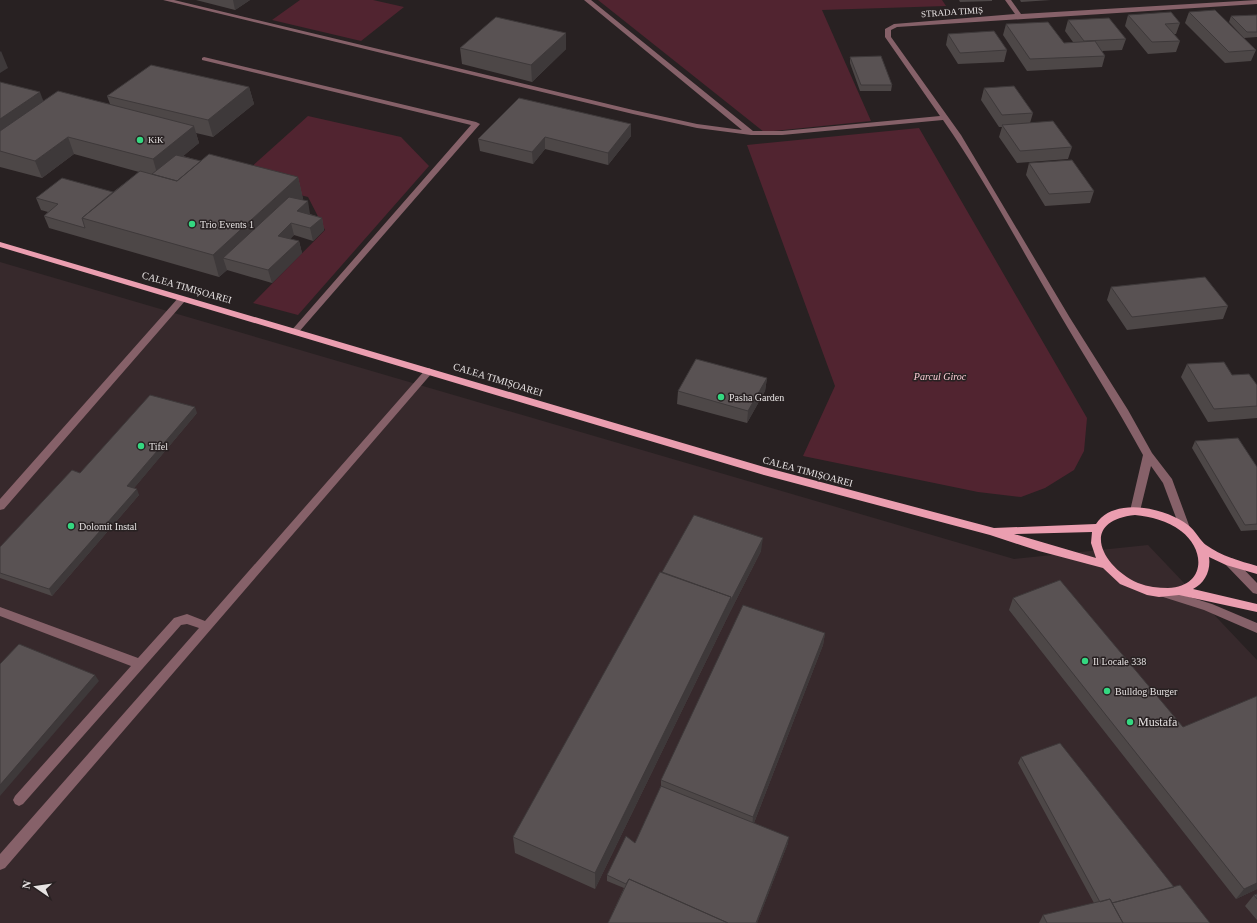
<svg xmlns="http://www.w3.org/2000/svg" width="1257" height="923" viewBox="0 0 1257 923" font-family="'Times New Roman',serif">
	<rect width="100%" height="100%" fill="#282122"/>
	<!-- built -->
	<path fill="#37292c" d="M0,262L1014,559L1148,545L1257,660V923H0Z"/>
	<!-- green -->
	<path fill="#512430" d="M300,0H373L404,7L361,41L272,20Z
		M598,0H942L946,6L822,10L871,121L764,132Z
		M308,116L401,137L429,166L298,315L253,303L325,230L308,197L238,179Z
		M919,128L1087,418L1084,451L1074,470L1045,488L1021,497L978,492L803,456L835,386L747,145Z"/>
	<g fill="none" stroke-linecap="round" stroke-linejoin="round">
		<!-- minor -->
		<path fill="#866169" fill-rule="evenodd" d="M163,0H174L633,110L697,124L742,130L584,0H591L753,131H782L940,116L885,37V29L894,24L1015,14L1005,0H1011L1021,14L1257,0V4L897,27L891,30V37L961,135L1070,318L1128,410L1152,453L1172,479L1190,528L1189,531H1181L1163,483L1151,466L1140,511L1139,514H1131L1130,511L1143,455C1116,405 1085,358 1056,308C1019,245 985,180 943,120L782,135H751L697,128L633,114Z
			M204,57L476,122L480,124L298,333H292L291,331L471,125L202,60V58Z
			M182,296L186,299L185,301L4,509L0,510V499L179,297Z
			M429,368L434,371L432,373L5,868L0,870V854L199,628L187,624L181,625L23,804L19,806L15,804L13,800L15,796L131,666L0,616V607L138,658L174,618L187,614L205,621L426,369Z
			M1230,558L1234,559L1257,583V594L1253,593L1226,565L1225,562L1226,559Z
			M1164,589L1212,604L1257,623V633L1204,610L1160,596L1158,593L1160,590Z"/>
		<!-- major -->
		<path fill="#eb9eb0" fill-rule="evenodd" d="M0,242L764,467L994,528L1096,524C1114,496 1166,508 1188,525C1195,530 1201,542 1206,545C1221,556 1240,561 1257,566V574L1226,565L1209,557C1211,570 1205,583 1193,589L1257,604V612L1179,595L1159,597L1147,595L1120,584L1103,568L1039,551L990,535L764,475L0,247ZM1135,515C1151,517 1167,520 1181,531C1206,550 1206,586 1168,588C1158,588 1148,587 1138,583C1102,567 1078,521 1135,515ZM1092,532L1091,543L1096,558L1014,534Z"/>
	</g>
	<!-- wall -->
	<path fill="#4d4747" d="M196,0H250L235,10Z
		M959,0H992V1L960,2Z
		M1020,0H1051L1021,2Z
		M1189,12L1256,50L1251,61L1225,63L1185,23Z
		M1128,15L1180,23L1176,34H1174L1180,41L1176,52L1148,54L1125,26Z
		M1257,15V37L1244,38L1229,22L1231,16Z
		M1068,20L1126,39L1122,50L1102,51L1105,56L1102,67L1027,71L1003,35L1006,24L1064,43L1073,42L1065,31Z
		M566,33V49L532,82L462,64L460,48Z
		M948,34L1007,50L1004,62L958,64L946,45Z
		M850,57L892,85L891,91H860L850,63Z
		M0,82L44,101L110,104L107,96L249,87L254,104L213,137L196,133L199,143L183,156L201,161L298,177L303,199L301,200L310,214L322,218L324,230L313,241L294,235L290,239L299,241L302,253L272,283L227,270L219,277L49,228L44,216L48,212L41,210L36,198L113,192L139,172L74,154L42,178L0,167Z
		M984,88L1033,113L1030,123L1072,147L1068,159L1017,163L999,137L1002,127H999L981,100Z
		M631,124V136L608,165L545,149L533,164L480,151L478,139Z
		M1029,163L1094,191L1090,203L1045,206L1026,175Z
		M1111,287L1228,306L1223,319L1127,330L1107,300Z
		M1187,364L1257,385V418L1208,422L1181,377Z
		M767,378L765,391L747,423L677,404L678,391Z
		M197,413L134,488L139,495L52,596L0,578V547L80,473Z
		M1195,441L1257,467V530L1241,531L1192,448Z
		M761,551L729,614L595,889L515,853L513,837L662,572Z
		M1013,598L1257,889L1236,899L1009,610Z
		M825,633L823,645L754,823L788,843L757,923H608L624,888L607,881V875L635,843L661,786V780Z
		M1021,757L1174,887L1210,923H1039L1043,915L1094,903L1018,763Z
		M1257,894V920L1245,906L1254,895Z"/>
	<!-- shaded-wall -->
	<path fill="#3e393a" d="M233,0H250L235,10Z
		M566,33V49L532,82L531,65Z
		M1,51L8,68L0,73V52Z
		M249,87L254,104L213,137L208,120Z
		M40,92L46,108L0,141V119Z
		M631,124V136L608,165V153Z
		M194,126L199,143L158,177L153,159Z
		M68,137L74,154L42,178L35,161Z
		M545,137V149L533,164L532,152Z
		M298,177L303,199L236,261L223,258L227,270L219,277L213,255Z
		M308,201L310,214L300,223L297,211Z
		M322,218L324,230L313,241L310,228Z
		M291,223L294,235L281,248L278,236Z
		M299,241L302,253L272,283L268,270Z
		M767,378L765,391L747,423L748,411Z
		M195,407L197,413L130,493L127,486Z
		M137,489L139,495L52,596L49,589Z
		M763,538L761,551L729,614L730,602Z
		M731,597L729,614L595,889V873Z
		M825,633L823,645L752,828L753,817Z
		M95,675L99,681L0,796V785Z
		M789,837L788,843L757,923H756Z
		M1257,883V889L1236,899L1244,889Z"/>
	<!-- building -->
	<path fill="#595253" stroke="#3e393a" d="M1215,10L1256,50L1229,52L1189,12Z
		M1171,12L1180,23L1165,24L1180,41L1152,42L1128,15Z
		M1257,15V32H1247L1231,16Z
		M496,17L566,33L531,65L460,48Z
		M1109,18L1126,39L1084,41L1068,20Z
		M1048,22L1064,43L1095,41L1105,56L1030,59L1006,24Z
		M994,31L1007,50L960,53L948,34Z
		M881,56L892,85H861L850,57Z
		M151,65L249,87L208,120L107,96Z
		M0,82L40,92L0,119Z
		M1014,86L1033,113L1002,115L984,88Z
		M58,91L194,126L153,159L68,137L35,161L0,151V131Z
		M519,98L631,124L608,153L545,137L532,152L478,139Z
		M1053,121L1072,147L1020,151L1002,125Z
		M209,154L298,177L213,255L82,218L140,171L177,181Z
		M176,155L201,161L177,181L152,174Z
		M1072,160L1094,191L1049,194L1029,163Z
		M62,178L113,192L82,218L85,228L44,216L58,204L36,198Z
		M289,197L308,201L297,211L322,218L310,228L291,223L278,236L299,241L268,270L223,258Z
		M1205,277L1228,306L1132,317L1111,287Z
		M696,359L767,378L748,411L678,391Z
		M1224,362L1232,375L1249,374L1257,385V406L1214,409L1187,364Z
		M150,395L195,407L127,486L137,489L49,589L0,573V547L72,470L80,473Z
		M1238,438L1257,467V524L1245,525L1195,441Z
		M694,515L763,538L730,602L731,597L662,572Z
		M660,572L731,597L595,873L513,837Z
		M1060,580L1183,727L1257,696V883L1244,889L1013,598Z
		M743,605L825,633L753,817L661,780Z
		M19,644L95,675L0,785V664Z
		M1060,743L1174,887L1112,903L1110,899L1100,902L1021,757Z
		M661,786L789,837L756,923H728L629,879L626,884L607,875L626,836L635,843Z
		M629,879L728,923H608Z
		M1180,885L1210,923H1123L1112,903Z
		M1257,894V899L1254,895Z
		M1110,899L1123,923H1047L1043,915Z"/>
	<!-- markers -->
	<g fill="#34d881" stroke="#282122" stroke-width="1.5">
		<circle cx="140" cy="140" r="4"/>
		<circle cx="192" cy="224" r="4"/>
		<circle cx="721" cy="397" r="4"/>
		<circle cx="141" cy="446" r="4"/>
		<circle cx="71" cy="526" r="4"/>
		<circle cx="1085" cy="661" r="4"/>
		<circle cx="1107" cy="691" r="4"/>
		<circle cx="1130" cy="722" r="4"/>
	</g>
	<g text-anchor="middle" stroke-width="3" stroke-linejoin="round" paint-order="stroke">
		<!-- far-street labels -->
		<g font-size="9" fill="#e7e3e3" stroke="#282122">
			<text transform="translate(952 12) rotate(-4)" y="3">STRADA TIMIȘ</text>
		</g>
		<!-- far-poi labels -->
		<g font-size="9" fill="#e7e3e3" stroke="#282122" text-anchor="start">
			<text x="148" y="143">KiK</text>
		</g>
		<!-- poi labels -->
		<g font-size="10" fill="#e7e3e3" stroke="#282122" text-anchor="start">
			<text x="200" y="228">Trio Events 1</text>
			<text x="729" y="401">Pasha Garden</text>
			<text x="149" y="450">Tifel</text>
			<text x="79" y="530">Dolomit Instal</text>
			<text x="1093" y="665">Il Locale 338</text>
			<text x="1115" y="695">Bulldog Burger</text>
		</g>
		<!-- street labels -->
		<g font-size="10" fill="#e7e3e3" stroke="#282122">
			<text transform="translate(187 287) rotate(16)" y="4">CALEA TIMIȘOAREI</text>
			<text transform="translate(498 379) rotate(17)" y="4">CALEA TIMIȘOAREI</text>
			<text transform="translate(808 471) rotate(15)" y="4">CALEA TIMIȘOAREI</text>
		</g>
		<!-- park labels -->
		<g font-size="10" font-style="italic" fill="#fbcbd4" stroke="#282122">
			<text x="940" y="380">Parcul Giroc</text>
		</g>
		<!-- near-poi labels -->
		<g font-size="12" fill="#e7e3e3" stroke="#282122" text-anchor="start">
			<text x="1138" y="726">Mustafa</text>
		</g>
	</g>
	<!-- north arrow -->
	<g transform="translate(36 887) rotate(283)" stroke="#282122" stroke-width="3" paint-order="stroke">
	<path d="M0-3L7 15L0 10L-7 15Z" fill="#e7e3e3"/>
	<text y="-6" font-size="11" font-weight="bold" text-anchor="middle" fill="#e7e3e3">N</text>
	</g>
</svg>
